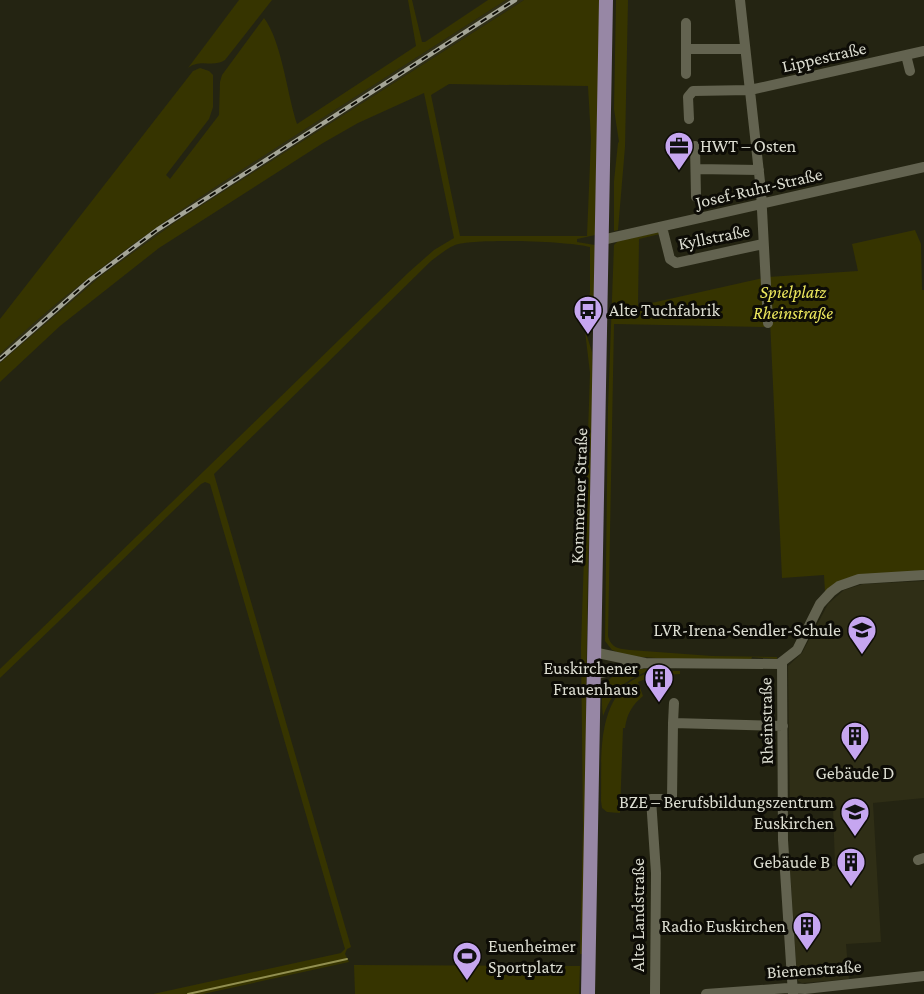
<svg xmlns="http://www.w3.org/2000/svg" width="924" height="994" viewBox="0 0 924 994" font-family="'Crimson Pro',serif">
	<rect width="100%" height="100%" fill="#242412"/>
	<!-- built -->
	<path fill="#2f2e16" d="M506,0H524L177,221L102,275L0,363V354L26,329L85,280L154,228L239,171Z
		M924,581V798L873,803L881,942L846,944L849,979L802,983L798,981L797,976L790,870L835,866L833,807L790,811L788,666L802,653L828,604L844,590L863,584Z"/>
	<!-- green -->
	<path fill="#363400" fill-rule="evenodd" d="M239,0H272L225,60C213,68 200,58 188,68Z
		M408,0H412L422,42H425L488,0H506C437,44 368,89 299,133C194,200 90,268 0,354V319L193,71L200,68L209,71L213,75V107L209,119L166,175L170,179L219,115L220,82L222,75L264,18C282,42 287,94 297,124L416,46Z
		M524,0H601L595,235L577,239V242L595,245V293L589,332L586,333L592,352L594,410L588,566L586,702L587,785L583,954H580L583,825L581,647L590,373L585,331L590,291V247C569,241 474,238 455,245C446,249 439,255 431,261L214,474L351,947L347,949L345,954L349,962L203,994H153L341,953L345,949L210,484L205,482L201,484L0,678V669L409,272L434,250L454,238L424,93L358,123L323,143L159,248L60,326L0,382V363L102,275L177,221ZM449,84L588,86L591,139L587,236H460L431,95Z
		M616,0H628L625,147L618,230L614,231V181L618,143L619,142L614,109Z
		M915,230L921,244L922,290H924V572L859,575L825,592L824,575L782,578L768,277L858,271L852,244Z
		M658,232L660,234L639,239L638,306L763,278L765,327L614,324L608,636C611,648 619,649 630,650L712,656L777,657V659L752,657L751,660L671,659L627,656L612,650L605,641L608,407L614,245L618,241Z
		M654,668C624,682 616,685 603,716C597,673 617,671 654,668Z
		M655,671H680V674L653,676L638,682L643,696C632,705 627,714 625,728H623L620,813L607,812L602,808L601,801C602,753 594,685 655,671Z
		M354,965L580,966L579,994H355Z"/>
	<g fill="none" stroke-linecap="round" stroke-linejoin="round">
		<!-- stream -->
		<path stroke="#918f50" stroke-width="2" d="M188,994L347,959"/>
		<!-- minor -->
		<path stroke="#636350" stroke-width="10" d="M740,0L761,191L768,323
			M686,49H745
			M906,55L910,71
			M686,74V23
			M689,119L688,97L693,91L750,90L924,51
			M695,146L696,197
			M696,169L759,170
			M662,227L670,259L676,263L763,244
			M602,240L924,167
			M593,652L645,663
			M782,663L783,840L793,994
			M593,675L645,663L779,664L797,650L820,604L831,592L839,586L859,579L924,575
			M673,723L674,703
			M918,860L924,858
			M655,994L656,873L651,799H672L673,723L783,726
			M706,994L788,988L805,989L924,976"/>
		<!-- major -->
		<path stroke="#9787a5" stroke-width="14" d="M588,994L606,0"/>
		<!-- rail casing -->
		<g stroke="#a4a597" stroke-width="4.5">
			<path id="rail" d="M0,359L90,280L157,230L515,0"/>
		</g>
		<!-- rail -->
		<use href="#rail" stroke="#0d0c06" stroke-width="2" stroke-dasharray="7" stroke-linecap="butt"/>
	</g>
	<!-- icons -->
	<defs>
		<g id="office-pin" transform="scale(1.5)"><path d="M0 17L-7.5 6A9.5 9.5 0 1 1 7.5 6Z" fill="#c6a6f0" stroke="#0d0c06"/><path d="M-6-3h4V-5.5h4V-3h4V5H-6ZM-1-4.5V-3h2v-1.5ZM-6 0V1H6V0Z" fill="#111"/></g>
		<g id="bus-pin" transform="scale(1.5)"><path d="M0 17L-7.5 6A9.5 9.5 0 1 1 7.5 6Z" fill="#c6a6f0" stroke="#0d0c06"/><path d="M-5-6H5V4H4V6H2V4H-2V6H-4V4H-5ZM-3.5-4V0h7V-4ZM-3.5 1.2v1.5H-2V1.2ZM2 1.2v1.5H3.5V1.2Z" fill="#111"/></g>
		<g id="school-pin" transform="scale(1.5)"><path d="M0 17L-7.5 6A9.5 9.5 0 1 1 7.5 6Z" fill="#c6a6f0" stroke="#0d0c06"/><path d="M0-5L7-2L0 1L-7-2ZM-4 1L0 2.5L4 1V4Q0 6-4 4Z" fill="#111"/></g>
		<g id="building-pin" transform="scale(1.5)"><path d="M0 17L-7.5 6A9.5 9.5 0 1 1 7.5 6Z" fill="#c6a6f0" stroke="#0d0c06"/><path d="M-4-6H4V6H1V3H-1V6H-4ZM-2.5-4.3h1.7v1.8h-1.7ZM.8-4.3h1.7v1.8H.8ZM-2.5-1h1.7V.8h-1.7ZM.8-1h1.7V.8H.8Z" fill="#111"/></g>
		<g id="university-pin" transform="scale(1.5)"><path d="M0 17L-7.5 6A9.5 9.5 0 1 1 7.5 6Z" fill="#c6a6f0" stroke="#0d0c06"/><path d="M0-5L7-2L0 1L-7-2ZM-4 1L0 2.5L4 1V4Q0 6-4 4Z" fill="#111"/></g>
		<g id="stadium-pin" transform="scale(1.5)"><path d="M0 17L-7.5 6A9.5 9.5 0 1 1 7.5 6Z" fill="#c6a6f0" stroke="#0d0c06"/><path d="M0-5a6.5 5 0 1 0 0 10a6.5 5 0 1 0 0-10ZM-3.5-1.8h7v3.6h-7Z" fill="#111"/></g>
	</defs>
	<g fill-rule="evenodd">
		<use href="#office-pin" x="679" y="146"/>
		<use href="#bus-pin" x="588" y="310"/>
		<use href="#school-pin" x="862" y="630"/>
		<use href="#building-pin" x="659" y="678"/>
		<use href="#building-pin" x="855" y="736"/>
		<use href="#university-pin" x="855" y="812"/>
		<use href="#building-pin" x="851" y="862"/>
		<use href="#building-pin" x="807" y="926"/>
		<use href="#stadium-pin" x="467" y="956"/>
	</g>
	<g text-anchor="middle" stroke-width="6" stroke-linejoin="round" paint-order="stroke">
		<!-- street labels -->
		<g font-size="18" fill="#dcddd1" stroke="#0d0c06">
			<text transform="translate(824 57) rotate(-13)" y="6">Lippestraße</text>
			<text transform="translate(759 188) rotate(-13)" y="6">Josef-Ruhr-Straße</text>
			<text transform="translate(714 237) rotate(-11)" y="6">Kyllstraße</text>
			<text transform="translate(579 496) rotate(-88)" y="6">Kommerner Straße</text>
			<text transform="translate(766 721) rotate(-91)" y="6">Rheinstraße</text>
			<text transform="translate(638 915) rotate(-90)" y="6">Alte Landstraße</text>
			<text transform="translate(814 969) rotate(-4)" y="6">Bienenstraße</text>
		</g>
		<!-- poi labels -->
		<g font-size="18" fill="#dcddd1" stroke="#0d0c06" text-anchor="end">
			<text x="700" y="152" text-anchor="start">HWT – Osten</text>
			<text x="609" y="316" text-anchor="start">Alte Tuchfabrik</text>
			<text x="841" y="636">LVR-Irena-Sendler-Schule</text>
			<text x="638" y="674">Euskirchener<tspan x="638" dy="21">Frauenhaus</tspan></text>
			<text x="855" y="779" text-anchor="middle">Gebäude D</text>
			<text x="834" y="808">BZE – Berufsbildungszentrum<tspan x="834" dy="21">Euskirchen</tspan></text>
			<text x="830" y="868">Gebäude B</text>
			<text x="786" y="932">Radio Euskirchen</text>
			<text x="488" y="952" text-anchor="start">Euenheimer<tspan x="488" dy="21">Sportplatz</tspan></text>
		</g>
		<!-- park labels -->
		<g font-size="18" font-style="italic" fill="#ede85d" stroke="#0d0c06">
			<text x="793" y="298">Spielplatz<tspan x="793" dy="21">Rheinstraße</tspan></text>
		</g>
	</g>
</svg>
